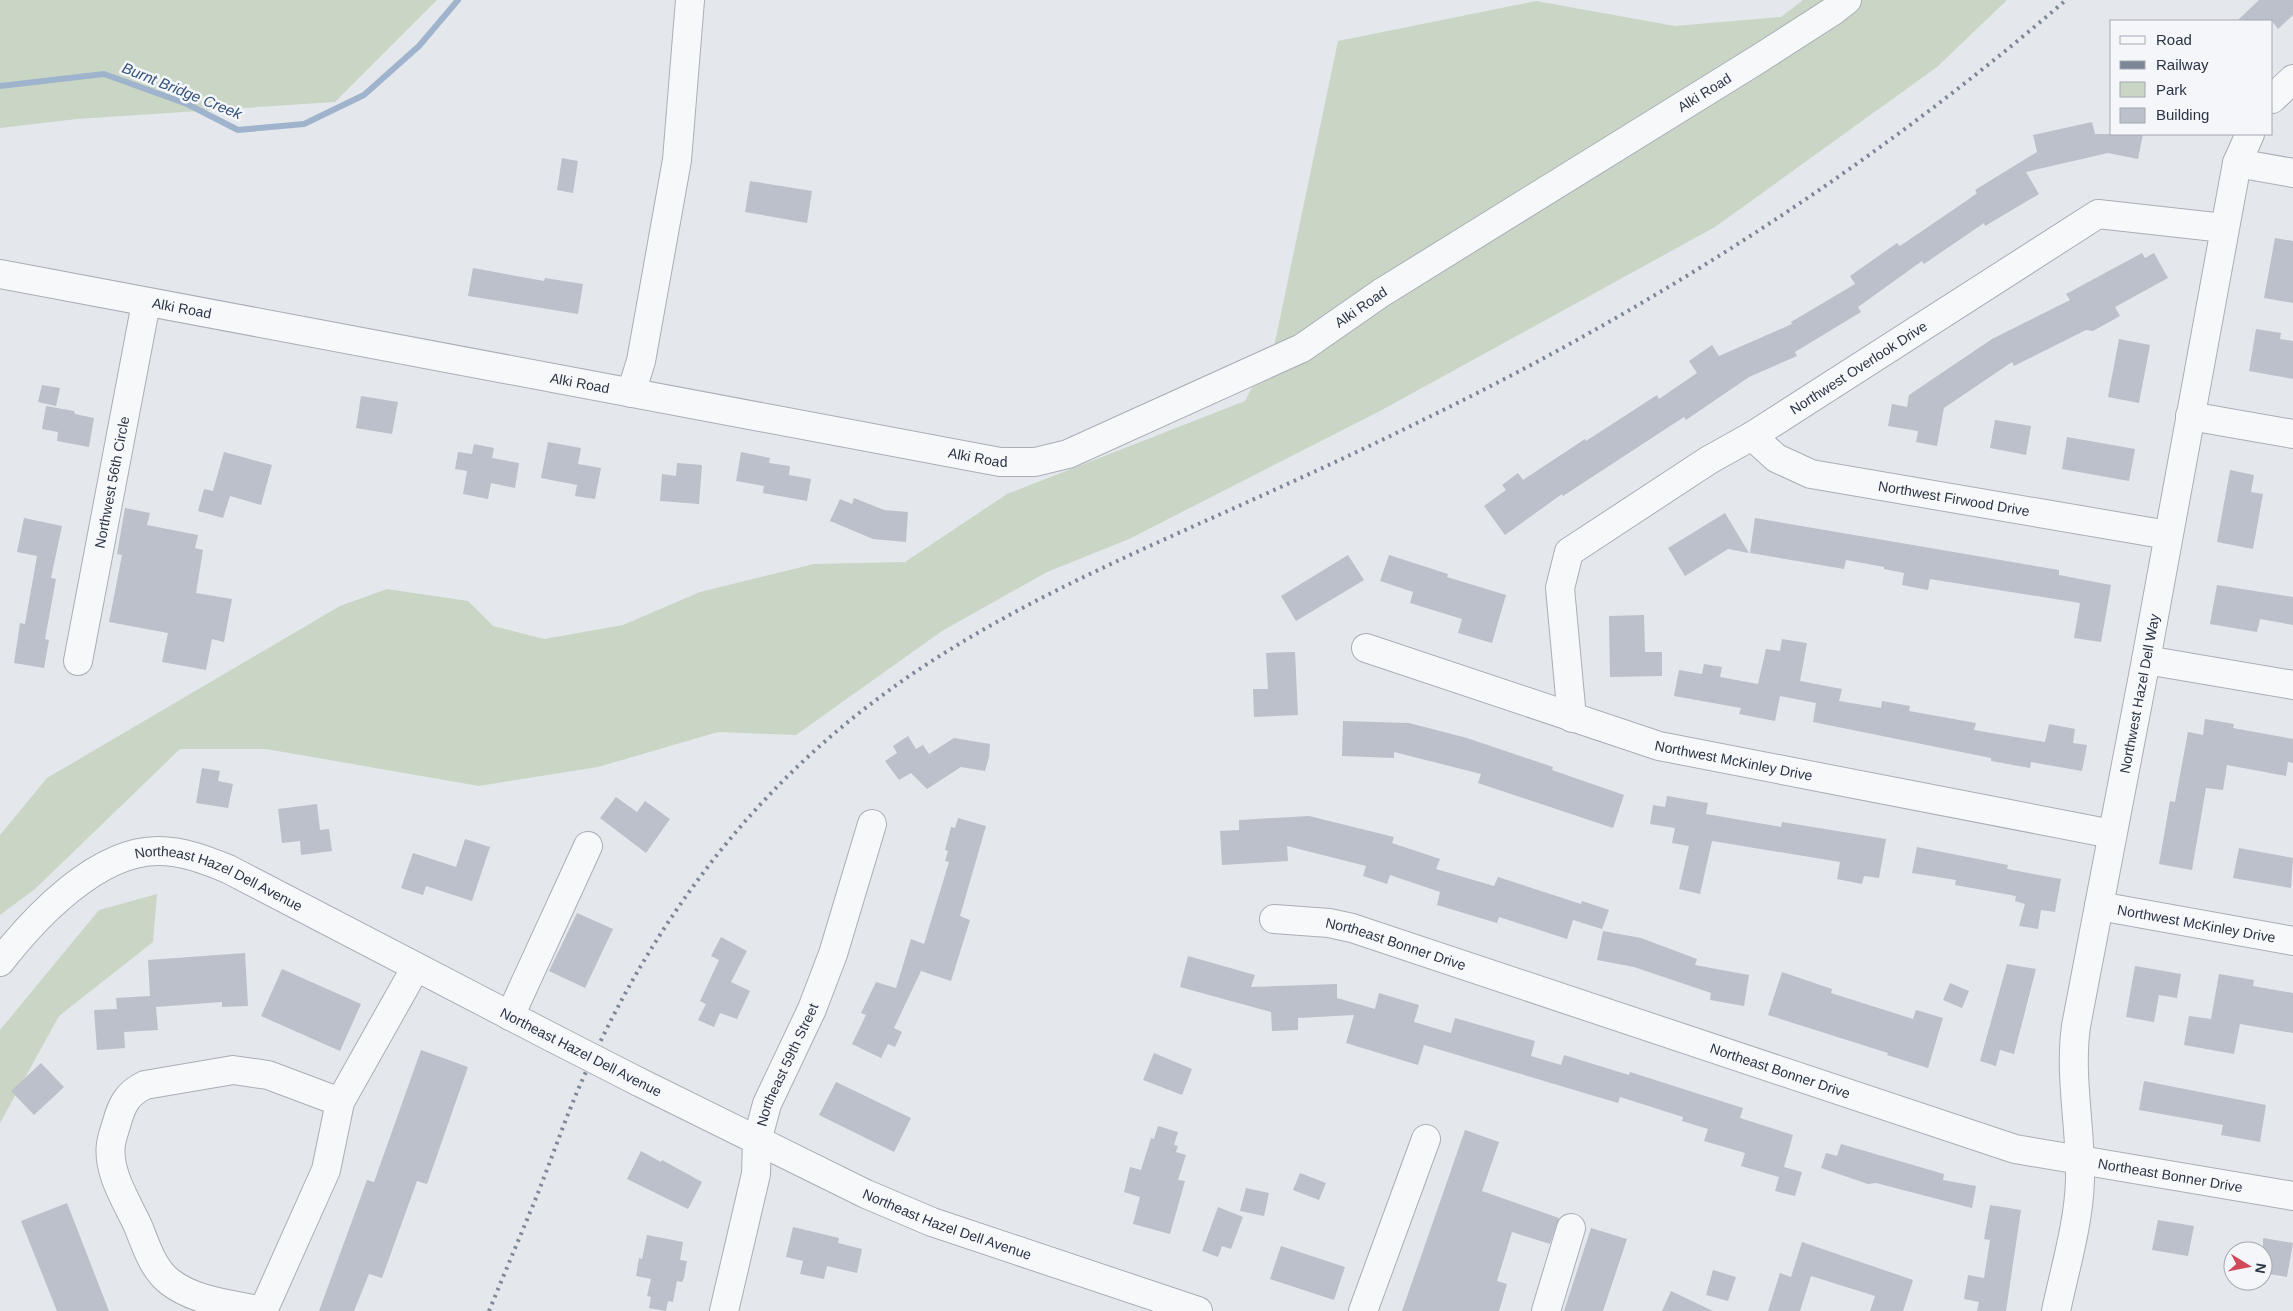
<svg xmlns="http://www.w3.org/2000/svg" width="2293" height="1311" viewBox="0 0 2293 1311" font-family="Arial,sans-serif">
	<rect width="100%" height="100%" fill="#e4e7ec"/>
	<!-- green -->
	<path fill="#c9d6c5" d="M0,0H437L335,102L77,119L0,128Z
		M1803,0H2007L1937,67L1715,227L1380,411L1129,539L1047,572L942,631L796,735L718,732L598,767L479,786L266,749H180L35,889L0,915V835L47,778L340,606L387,589L468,601L493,626L544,639L623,625L700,592L814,564L905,562L1007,494L1245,401L1275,342L1338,41L1536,1L1675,26L1781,17Z
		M157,894L153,942L59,1016L0,1123V1030L99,910Z"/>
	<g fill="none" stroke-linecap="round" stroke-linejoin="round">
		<!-- stream -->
		<path stroke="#9fb4cc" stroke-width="6" d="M0,86L104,74L187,104L238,130L304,124L364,95L419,46L458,0"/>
	</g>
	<!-- building -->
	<path fill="#bbc0ca" d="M2259,0H2293V15L2278,29L2272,21H2237Z
		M2092,122L2095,134H2143L2138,159L2108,153L2026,172L2039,194L1985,226L1984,223L1924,264L1922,261L1858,307L1861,312L1795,352L1797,356L1749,377L1686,420L1684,417L1563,496L1562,494L1505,535L1484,506L1506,490L1502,485L1518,473L1523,480L1585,439L1586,441L1657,395L1659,399L1697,373L1689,361L1712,345L1719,356L1792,324L1791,322L1855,284L1850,276L1897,243L1900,246L1969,199L1977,193L1975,190L2037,152L2033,135Z
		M562,158L578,161L573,193L557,190Z
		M750,181L812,191L807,223L745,212Z
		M2275,238L2293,241V303L2264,298Z
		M2142,253L2145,258L2154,253L2168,278L2115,307L2120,316L2093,331L2086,330L2014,366L2012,362L1944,408L1937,446L1916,442L1918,431L1888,426L1892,404L1907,407L1909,395L1992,339L2070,300L2066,294Z
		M473,268L544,281L545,278L583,284L578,314L468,296Z
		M2256,329L2281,333L2280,339L2293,341V379L2249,371Z
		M2119,339L2150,345L2139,403L2108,397Z
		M42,385L60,388L56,406L38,402Z
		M361,396L398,402L392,434L356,428Z
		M46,406L74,411L75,414L94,418L89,447L57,441L58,432L42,429Z
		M1995,420L2031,426L2026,455L1990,448Z
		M2067,437L2135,449L2129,481L2062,469Z
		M548,442L581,448L578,464L601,468L595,499L575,496L577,485L541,478Z
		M474,444L494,448L492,458L519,463L515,488L491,483L488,499L463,494L467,471L455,469L458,452L472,454Z
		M224,452L272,465L261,505L230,496L223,518L198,511L204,489L213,491Z
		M741,452L770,458L769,463L790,466L789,475L811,479L807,501L763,493L764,486L736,481Z
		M677,463L702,465L699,504L660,501L662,474L676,476Z
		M2230,470L2254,475L2251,492L2263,494L2253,549L2217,542Z
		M854,498L884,510L908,512L906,542L873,539L830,521L840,499L852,504Z
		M125,508L150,513L147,525L198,535L195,548L203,550L196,593L232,599L224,642L212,639L206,670L162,662L168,633L109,622L122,555L117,554Z
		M1725,513L1749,553L1728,549L1685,576L1668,548Z
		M24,518L62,526L51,578L56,579L45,639L49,640L44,668L14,663L20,623L25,624L37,556L17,552Z
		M1755,518L2059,570V575L2111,585L2101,642L2074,638L2080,603L1930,579L1928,590L1902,585L1904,573L1884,569V567L1846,560L1844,569L1750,553Z
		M1348,555L1364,580L1296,621L1281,596Z
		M1389,555L1448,574L1447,577L1506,595L1492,643L1458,633L1462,619L1410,603L1413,592L1380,581Z
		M2217,585L2293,597V625L2260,619L2257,632L2210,624Z
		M1644,615L1645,652H1662V676L1610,677L1609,616Z
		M1782,639L1807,643L1800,681L1842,689L1839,701L1881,708L1882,701L1910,706L1909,711L1976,723L1974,730L2045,742L2049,724L2075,729L2073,743L2087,745L2082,771L2031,762L2030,768L1991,761V758L1813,722L1816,703L1780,696L1775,721L1739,714L1741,708L1674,696L1679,670L1702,674L1704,664L1722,667L1720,677L1758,684L1766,649L1780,651Z
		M1295,652L1298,715L1254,717L1253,689H1268L1266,653Z
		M2205,719L2234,724L2233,728L2293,739V763L2288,762L2286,776L2227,765L2223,790L2206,788L2192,870L2159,864L2170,801L2175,802L2188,732L2203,735Z
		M1343,721L1409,723L1467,738L1553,767L1552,770L1624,795L1613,828L1478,783L1481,774L1394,752V758L1342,756Z
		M908,736L916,749L923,745L929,754L954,738L990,744L989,757L985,771L961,767L927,789L911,773L899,780L885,761L897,753L893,746Z
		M202,768L220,771L218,781L233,784L228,808L196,803Z
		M1667,796L1708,803L1706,814L1781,827L1782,822L1886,839L1879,878L1864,876L1862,884L1837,879L1840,862L1712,841L1700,894L1679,889L1689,846L1672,843L1675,828L1650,824L1653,805L1665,807Z
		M616,797L637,812L645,801L670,819L646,853L600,818Z
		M317,804L320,830L329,829L332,851L301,855L300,841L282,843L278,809Z
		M1309,816L1394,837L1392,843L1440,859L1436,869L1494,886L1498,877L1581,904L1582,901L1609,910L1602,929L1573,920L1567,939L1499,917L1497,923L1437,905L1440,892L1390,875L1387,884L1363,876L1366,866L1287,846L1288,861L1222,865L1220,831L1239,830V820Z
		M958,818L986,826L960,916L970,920L951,981L921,971L894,1028L902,1032L895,1047L888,1044L881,1058L852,1044L866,1015L861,1013L876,982L896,988L911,939L924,944L949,862L945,861L948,851L945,850L951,827L955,828Z
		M465,839L490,847L472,901L426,886L423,895L401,888L413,853L456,867Z
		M1917,847L2008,865L2007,869L2061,879L2055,912L2041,910L2038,929L2019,926L2025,904L2015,901L2016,896L1955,885L1956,880L1912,873Z
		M2239,848L2293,858L2291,888L2233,878Z
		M577,913L613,929L585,988L549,971Z
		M1603,931L1641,938L1697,959L1695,965L1749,975L1744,1006L1710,1000L1711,993L1634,967L1597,960Z
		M721,937L747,951L731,982L750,991L737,1019L720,1013L714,1027L698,1020L706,1004L700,1001L719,960L711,956Z
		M245,953L248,1006L222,1007V1002L156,1007L158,1030L124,1032L125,1048L97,1050L94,1010L117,1009L116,998L150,996L148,960Z
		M1188,956L1255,975L1251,987L1337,984V998L1375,1009L1379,993L1419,1005L1414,1022L1451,1033L1455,1018L1535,1041L1531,1056L1561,1065L1564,1055L1629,1075L1630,1072L1743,1108L1740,1118L1793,1135L1784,1167L1802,1172L1795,1196L1775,1191L1779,1177L1741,1166L1745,1153L1704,1141L1708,1129L1682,1121L1683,1117L1620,1097L1618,1103L1424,1045L1418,1065L1346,1043L1354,1015L1298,1018V1030L1272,1031L1271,1012L1180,987Z
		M2007,964L2036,969L2014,1054L2000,1050L1996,1066L1980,1061Z
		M2135,966L2181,974L2177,998L2159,995L2154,1022L2126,1017Z
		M282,969L361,1004L340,1051L261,1016Z
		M1782,972L1832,989L1831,993L1913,1019L1916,1010L1943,1018L1928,1068L1887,1055L1888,1053L1768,1015Z
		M2219,974L2254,980L2253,986L2293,993V1033L2240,1024L2234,1054L2184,1045L2189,1016L2211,1019Z
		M1950,983L1969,991L1962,1008L1943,1000Z
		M421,1050L468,1067L427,1184L417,1181L382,1278L369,1274L354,1311H319L367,1180L374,1182Z
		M1154,1053L1192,1069L1182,1095L1143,1080Z
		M41,1063L64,1087L34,1115L11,1091Z
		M2144,1081L2266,1105L2260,1142L2221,1135L2223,1125L2139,1110Z
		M836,1082L911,1118L894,1152L819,1115Z
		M1158,1126L1178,1132L1174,1145L1178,1146L1176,1152L1186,1155L1178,1180L1185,1181L1170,1234L1133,1224L1140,1197L1124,1192L1130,1167L1141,1170L1151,1138L1154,1139Z
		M1465,1130L1499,1142L1482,1191L1559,1218L1550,1244L1512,1232L1497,1281L1507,1284L1499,1311H1402Z
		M1841,1144L1944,1174L1943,1180L1976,1186L1972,1208L1876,1183L1868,1184L1821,1168L1826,1153L1837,1156Z
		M641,1151L661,1162L662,1160L702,1182L688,1209L627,1179Z
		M1300,1173L1326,1183L1319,1200L1293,1190Z
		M1246,1188L1269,1193L1264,1216L1240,1211Z
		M67,1203L109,1311H57L21,1221Z
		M1990,1205L2021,1210L2006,1311H1977L1979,1302L1964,1299L1968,1275L1984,1278L1990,1240L1984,1239Z
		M1218,1207L1243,1217L1231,1249L1222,1246L1218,1257L1202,1251Z
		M2158,1220L2194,1226L2188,1256L2152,1250Z
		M793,1227L839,1238L838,1243L862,1249L857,1273L827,1266L824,1279L800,1274L803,1261L786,1257Z
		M1591,1228L1627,1239L1603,1311H1564Z
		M647,1235L683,1242L680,1260L687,1261L684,1278L682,1282L677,1281L673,1302L668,1301L666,1311L649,1308L651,1297L647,1296L651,1279L636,1276L639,1258L642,1259Z
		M2263,1238L2293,1243L2287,1277L2263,1273Z
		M1802,1242L1913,1280L1903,1311H1870L1875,1296L1811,1276L1800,1311H1768L1780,1273L1791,1277Z
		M1281,1246L1345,1267L1334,1300L1270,1279Z
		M1713,1270L1736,1277L1728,1301L1706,1295Z
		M1671,1291L1713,1311H1662Z"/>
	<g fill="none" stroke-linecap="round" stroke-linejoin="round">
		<!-- minor casing -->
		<g stroke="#a9aeb7" stroke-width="30">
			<g id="minor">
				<path d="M2272,99L2293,79"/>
				<path d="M2237,163L2293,173"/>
				<path id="s1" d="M0,274L1000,462H1035L1068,454L1302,348L1381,293L1760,58L1833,11L1847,0"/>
				<path d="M631,393L641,361L677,160L690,0"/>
				<path d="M2190,416L2293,434"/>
				<path id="s2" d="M1752,436L1776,458L1811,474L2168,535"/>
				<path id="s3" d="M1366,648L1659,746L2112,834"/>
				<path d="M2146,660L2293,685"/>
				<path id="s4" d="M78,661L146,303"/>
				<path id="s5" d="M1572,718L1560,588L1569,552L1709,460L1752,436L2098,214L2224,228"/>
				<path id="s6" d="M2099,906L2293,941"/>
				<path id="s7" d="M1274,919L1329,923L1352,928L2015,1149L2293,1196"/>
				<path id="s8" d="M0,962C35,917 97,851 158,851C183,851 206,860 228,869L553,1038"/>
				<path d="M510,1016L588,846"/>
				<path id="s9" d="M637,1081L866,1194L932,1222L1198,1311"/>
				<path d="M340,1102L268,1075L233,1070L145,1085C128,1093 122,1104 117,1122C115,1129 112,1137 111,1144C107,1172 127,1202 138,1226C146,1246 153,1269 170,1282C196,1302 232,1304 263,1311L326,1170L340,1102L416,967"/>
				<path id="s10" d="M724,1311L756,1174L757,1141L767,1104L812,1009L833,954L872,824"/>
				<path d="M1363,1311L1426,1139"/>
				<path d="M1546,1311L1571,1228"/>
				<path id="s11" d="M2056,1311C2065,1268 2079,1223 2080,1179C2081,1127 2069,1077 2076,1026L2146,660L2237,163L2250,134"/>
			</g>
		</g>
		<!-- minor -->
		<use href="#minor" stroke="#f7f8fa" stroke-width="28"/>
		<!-- rail -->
		<path stroke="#7d8696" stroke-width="4" stroke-dasharray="2.5 5" stroke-linecap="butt" d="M489,1311C505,1272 522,1232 538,1193C556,1147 572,1099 594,1055C636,965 691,880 758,807C878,676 1014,607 1174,535C1261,496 1349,457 1435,414C1660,304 1876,164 2066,0"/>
		<!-- minor-bridge casing -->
		<g stroke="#a9aeb7" stroke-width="30" stroke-linecap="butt">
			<path id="minor-bridge" d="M553,1038L637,1081"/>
		</g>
		<!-- minor-bridge -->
		<use href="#minor-bridge" stroke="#f7f8fa" stroke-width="28"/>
	</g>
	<g text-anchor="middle" stroke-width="5" stroke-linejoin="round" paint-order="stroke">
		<!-- street labels -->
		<g font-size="14" fill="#2b3445" stroke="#f4f6f9">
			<text dy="5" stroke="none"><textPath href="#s1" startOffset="1820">Alki Road</textPath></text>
			<text dy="5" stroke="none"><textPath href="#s1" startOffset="1415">Alki Road</textPath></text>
			<text dy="5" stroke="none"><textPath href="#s1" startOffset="185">Alki Road</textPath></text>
			<text dy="5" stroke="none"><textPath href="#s5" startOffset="511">Northwest Overlook Drive</textPath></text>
			<text dy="5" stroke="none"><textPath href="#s1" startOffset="590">Alki Road</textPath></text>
			<text dy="5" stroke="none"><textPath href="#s1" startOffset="995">Alki Road</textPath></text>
			<text dy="5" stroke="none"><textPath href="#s4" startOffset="182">Northwest 56th Circle</textPath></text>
			<text dy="5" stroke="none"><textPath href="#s2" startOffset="216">Northwest Firwood Drive</textPath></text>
			<text dy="5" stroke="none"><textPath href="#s11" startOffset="626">Northwest Hazel Dell Way</textPath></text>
			<text dy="5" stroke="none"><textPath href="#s3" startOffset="385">Northwest McKinley Drive</textPath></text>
			<text dy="5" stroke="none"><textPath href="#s8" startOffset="265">Northeast Hazel Dell Avenue</textPath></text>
			<text dy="5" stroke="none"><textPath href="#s6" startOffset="99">Northwest McKinley Drive</textPath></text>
			<text dy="5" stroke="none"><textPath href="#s7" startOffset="125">Northeast Bonner Drive</textPath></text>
			<text transform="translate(581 1052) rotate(27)" y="5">Northeast Hazel Dell Avenue</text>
			<text dy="5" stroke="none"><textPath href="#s10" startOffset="256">Northeast 59th Street</textPath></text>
			<text dy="5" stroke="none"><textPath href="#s7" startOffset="530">Northeast Bonner Drive</textPath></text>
			<text dy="5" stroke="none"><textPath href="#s7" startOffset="935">Northeast Bonner Drive</textPath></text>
			<text dy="5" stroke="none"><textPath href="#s9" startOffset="342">Northeast Hazel Dell Avenue</textPath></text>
		</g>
		<!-- water labels -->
		<g font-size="15" font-style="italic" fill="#34527a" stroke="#f4f6f9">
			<text transform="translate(182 91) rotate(22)" y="5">Burnt Bridge Creek</text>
		</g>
	</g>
	<!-- legend -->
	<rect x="2110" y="20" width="162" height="115" fill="#f4f6f9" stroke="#a4a8b1"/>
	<rect x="2120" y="36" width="25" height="8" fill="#f7f8fa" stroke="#a4a8b1"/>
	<text x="2156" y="45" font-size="15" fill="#2b3445">Road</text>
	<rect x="2120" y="61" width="25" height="8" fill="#7d8696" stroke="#a4a8b1"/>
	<text x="2156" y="70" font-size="15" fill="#2b3445">Railway</text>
	<rect x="2120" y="82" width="25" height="15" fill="#c9d6c5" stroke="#a4a8b1"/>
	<text x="2156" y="95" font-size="15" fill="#2b3445">Park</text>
	<rect x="2120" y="108" width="25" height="15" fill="#bbc0ca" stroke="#a4a8b1"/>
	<text x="2156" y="120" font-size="15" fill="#2b3445">Building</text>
	<!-- north arrow -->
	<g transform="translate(2248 1266) rotate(100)"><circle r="24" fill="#f4f6f9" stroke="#a4a8b1"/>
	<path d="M0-4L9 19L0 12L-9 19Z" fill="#d1495b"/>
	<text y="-8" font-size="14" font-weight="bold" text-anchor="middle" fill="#2b3445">N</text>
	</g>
</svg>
